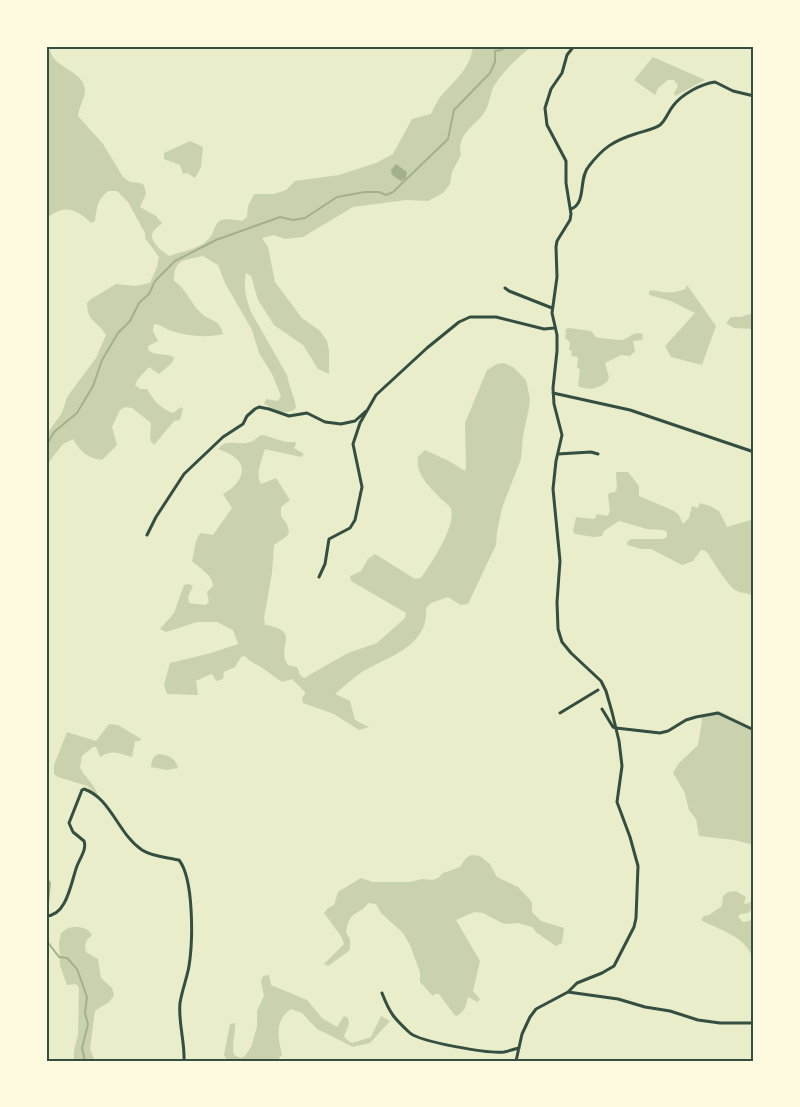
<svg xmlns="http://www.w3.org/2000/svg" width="800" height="1107" viewBox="0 0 800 1107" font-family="'Work Sans',sans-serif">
	<rect width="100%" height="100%" fill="#e9edc9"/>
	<!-- green -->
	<path fill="#cad2ad" d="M46,46H48C50,50 51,54 53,57C61,69 84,73 85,90C85,99 79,106 78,116L103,144L123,177L130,182L140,183L144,185L146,194L140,207L156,216L162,223C160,225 155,229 153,232C148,241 163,252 169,256C180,252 193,250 203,244C223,231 205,214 242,221L247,217L248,206L254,194H274L286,190L295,181L339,175L376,163L393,154L412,119L431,114C434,108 437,101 441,96C454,81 471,68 473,46H533C522,53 499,75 493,88C490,95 489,106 484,113C474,127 456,135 461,155L452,172L450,184L443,193L428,201L406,200L353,207L303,237L285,239L274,235L262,238L268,247L275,282L302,318L320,331L327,341L329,351V374L318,369L303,345L274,325L258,300L251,276L246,273C243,287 246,298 251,312L287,375C289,387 295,398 296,408C285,417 275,409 264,404L266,399L278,401L281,396L272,374L259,353L252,330L225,283L218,265L203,256C184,261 174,258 174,281C185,287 191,304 202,314C210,321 220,319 223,334C207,338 187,336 172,331C165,329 161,324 154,324L153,331L158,341L148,346L149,351C157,356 165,353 174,357L172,363L159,374L149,367L138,379L135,385L140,389H147C153,400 161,409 173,413L181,407L183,409L180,420L174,421L154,445L150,440L151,423L132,408L125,407L120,410L112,427L117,445L102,460C87,458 81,452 73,439L63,444L46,466V435L62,413L67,397L96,358L106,335C97,320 87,322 87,303L91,299L116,284L135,286L150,283L157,267L159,257L145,238V233L128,202L117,191H108C97,201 97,206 95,221L91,223C85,216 72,207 62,210C57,211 51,215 46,218Z
		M653,57L703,79L705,80L675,96L674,93L678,86L674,80H668L658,88L655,95L634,80Z
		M190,141L203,147L201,167L195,178L187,173L183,174L180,165L164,159V153Z
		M687,285L716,326L702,365L671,357L665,346L695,313L671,301L649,295V291C655,289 657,291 663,292C671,293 678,292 685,289Z
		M754,313V329L734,328L726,323L731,317H740Z
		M569,328L591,331C593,333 594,335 596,337C598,338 619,340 621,340C630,339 631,331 643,334L642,340L633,341L635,351L630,356L621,355L605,363L609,377L607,382C596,389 590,391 578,386L580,369L577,368L578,357L571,356L572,351L569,350L570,342L565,338L566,329Z
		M504,363L513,367L526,380L530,399L529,408L523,436L521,459L502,508L497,532L496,545L468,604L461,605L448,597L431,603L426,608C429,644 393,655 369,668C358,673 345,686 335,694L350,701L355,720L369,727L359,730L334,714L303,703L302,698L305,694V692L292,679L282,682L261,667L250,661L245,656L241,657L235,667L224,672L223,679L216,681L213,675L211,674L196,681L198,695L167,694L164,685L170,663L211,653L238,644L233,630L217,622H197L166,632L160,629L174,613L184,585L189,584L193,586L188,597L189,603L205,605L209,602L207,592L213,586C213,575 199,568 192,561C195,552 194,539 201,533L213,535L232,508L223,494C237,487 252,469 233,456C229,453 223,451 218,449C226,438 238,446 250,442C254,441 258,437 261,435C275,437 280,443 295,442L296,444L294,448L304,454L301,457L265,449C262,459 255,475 261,484L276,478L290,500L281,507V516L287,524L289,532L287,536L274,545L272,573L264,618L265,625C303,631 275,646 288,665L297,667L300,675L304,678L348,653L377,643L405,618L406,613L351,581L350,576L361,571L368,559L375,554L415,579L421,578C430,565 459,523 450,507C448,504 444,502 441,499C430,487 415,475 418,457L425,450L449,461L465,471L466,466L465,423L487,370L497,364Z
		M616,472H628L639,486V496L674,511L679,515L683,524L689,518L692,506L698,508L700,503L710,506L719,511L727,527L754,519V596C748,593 740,593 735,590C727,585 712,559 706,551L701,550L693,561L682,565L651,549H641L627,545V542L631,539H663L667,537V532L663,530L647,529L619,521L604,531L602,536L594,537L575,534L573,531L576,517L593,519L595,518L597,514L607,516L610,512L608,495L609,493L615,492L617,488Z
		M719,711L754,728V845L734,840L699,836L696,819L689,810L684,791L673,773L679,763L698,745L702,721L701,715Z
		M109,724L118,725L141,739L140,741H135L132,757C119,753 112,749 100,757L96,747H93L82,756L80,768C86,778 94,784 98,795L87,786L58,777L54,774V765L67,732L96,741Z
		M159,754C169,755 176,759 178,768L167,770L151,767C152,761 152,756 159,754Z
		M471,855L480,856L490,864L497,877L518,887L532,902V912L541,921L564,928L562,943L556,946L537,933L532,927L518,923L504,924L483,913L474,912L456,920L480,961L473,991L480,999L478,1002L468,997C466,1006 465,1012 456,1016L453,1013L439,994H435L433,996L420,982V972L410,945L403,933L381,913L376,904L368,903C359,917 350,908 346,932L350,939V950L328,966L324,964L344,944L341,936L324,913L328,908L334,905L338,892L361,878L373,882H410L422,879L432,880L438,878L443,873L460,867L466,858Z
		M736,891L746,897L744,904L749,903L754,897V907L748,913L740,914L738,917L743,922L752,920L754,922V980C753,974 754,969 754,964C750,937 721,931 701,920L704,916L709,915L722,906L723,896L728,892Z
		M74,927C82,927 88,928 92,935C86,940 84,944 86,952L98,959L101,978L112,988L114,995C110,1004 102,1005 95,1011L90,1049L95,1061H74V1050L78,1035L79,988L76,984L67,985L60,965L59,943L61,933L68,928Z
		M269,975L271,985L307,1000L322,1018L337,1027L344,1016L348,1018L349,1024L344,1036L347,1040L352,1043L371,1037L381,1016L390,1021L370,1043L353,1047L317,1029L302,1013L291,1009C274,1020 278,1038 282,1055L277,1061H227L224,1055L230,1024L235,1023C236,1034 231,1045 234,1055L241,1058L245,1056L251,1047L257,1027V1011L264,996L261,981L263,976Z"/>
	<!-- water -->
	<path fill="#a3b18a" d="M396,164L407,172L406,178L401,181L392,175L391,170Z"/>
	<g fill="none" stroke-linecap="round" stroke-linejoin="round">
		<!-- stream -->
		<path stroke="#a3b18a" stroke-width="2" d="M46,446L54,432L77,413L93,386L102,360L118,333L130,321L139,303L149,294L155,281L175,261L216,240L280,217L293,220L305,218L337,197L365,192H379L386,195L393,192L448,139L454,110L490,73L495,62V51L501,50L507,46
			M46,877L50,883L47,914
			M46,940L59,957L67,958L77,969L87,997L85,1013L88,1024L82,1048L85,1061"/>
		<!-- minor -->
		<path stroke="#344e41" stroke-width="3" d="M571,209C587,203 578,178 589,166C603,148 613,141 635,134C643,131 653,130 660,125C666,120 668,112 673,106C682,94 701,84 715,82L733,91L754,96
			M505,288L509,291L552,308
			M553,393L630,410L754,452
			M558,454L591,452L598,454
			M147,535L156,517L184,474L223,437L243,424L247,416L255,409L259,407L269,409L289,416L307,413L325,422L341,424L355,421L366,411
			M319,577L325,564L329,539L350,528L355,520L362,487L353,444L360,423L376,395L427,348L459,322L470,317H496L544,329L554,328
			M602,709L613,727L616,728L660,733L668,731L686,720L696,717L718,713L754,730
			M560,713L598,690
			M46,916C67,916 71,882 77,866C80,858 87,849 84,841L73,832L69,823L82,790L84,789C111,798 118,834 142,850C153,857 166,857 179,860C194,879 193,941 189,966C187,978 182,990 180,1003C178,1022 185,1042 184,1061
			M568,992L618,999L645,1007L670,1011L698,1020L720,1023H754
			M382,993C390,1014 394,1018 410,1033C420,1042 490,1054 504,1052C509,1051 514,1049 519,1048
			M516,1061L522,1034L530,1017L536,1009L568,992L577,983L602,973L614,966L634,927L636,918L638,866L630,837L617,802L622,766L619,741L612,712L606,691L601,681L571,653L562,642L558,629L557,602L560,561L553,489L556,461L562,435L554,404L553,388L557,351V335L552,313L557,277L556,247L557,241L570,220L571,214L566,183V161L547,125L545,108L551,89L562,73L567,55L574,46"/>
	</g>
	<!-- border -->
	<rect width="800" height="1107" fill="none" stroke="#fefae0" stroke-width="95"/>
	<rect x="48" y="48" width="704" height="1012" fill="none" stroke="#344e41" stroke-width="2"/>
</svg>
